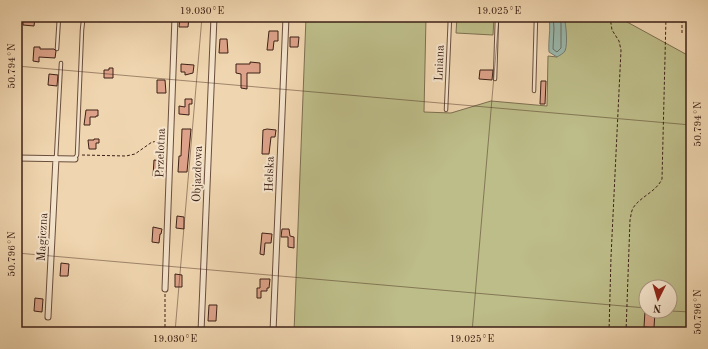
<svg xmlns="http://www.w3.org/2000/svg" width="708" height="349" viewBox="0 0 708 349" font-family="'Old Standard TT',serif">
	<rect width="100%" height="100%" fill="#f0d6b0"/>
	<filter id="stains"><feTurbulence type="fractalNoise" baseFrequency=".005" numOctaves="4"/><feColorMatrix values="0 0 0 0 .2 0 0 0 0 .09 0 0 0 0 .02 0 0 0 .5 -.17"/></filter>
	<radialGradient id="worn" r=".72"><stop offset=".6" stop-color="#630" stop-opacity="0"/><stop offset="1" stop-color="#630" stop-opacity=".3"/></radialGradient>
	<!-- green -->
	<path fill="#bdbd89" stroke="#7d6f50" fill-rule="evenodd" d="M306,17H426L424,112L451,113L491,101L547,106L548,56L557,57L565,21L564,17H618L691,57V332H294ZM646,287H670V311H646Z
		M457,17H494L493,35L456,33Z"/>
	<!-- water -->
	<path fill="#9ab9ae" stroke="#757c71" d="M549,17H564C566,24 568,44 565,51C563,54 560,55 557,57L549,52C548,41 551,29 549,17Z"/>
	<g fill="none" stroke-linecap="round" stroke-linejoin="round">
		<!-- shore -->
		<path stroke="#6c6d62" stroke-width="1" d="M553,17L554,28L553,49L557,52L561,48V17"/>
	</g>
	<!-- building -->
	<path fill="#dda289" stroke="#3d2116" d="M26,17L35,18L34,26L23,25V19L26,20Z
		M180,17H189L188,27H179Z
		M269,31H278V41H274L273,50H267Z
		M290,37H299L298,47H290Z
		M220,39H227L228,53H219Z
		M34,47H40V49H54L56,51L55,58L39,57V62L33,61Z
		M250,62L260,63V73H247V89L241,88V74L236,73V64H250Z
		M181,64L194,65L193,73L185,75V72H181Z
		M109,68H113V78H104V70H109Z
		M480,70H493L492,80L479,79Z
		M49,74L58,75L57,86L48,85Z
		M157,80H165L166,93H157Z
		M541,81H546L545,104H540Z
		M185,99H192V104H189V115L179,114V106L185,107Z
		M86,110H98V116H96V117H90V125H84Z
		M182,129H191L187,172H178L179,156H181Z
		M267,129L276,130L275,137H271L269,154H262L263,130Z
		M94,139H99V143H96V149H89L88,140H94Z
		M154,160L163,161L162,177L153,176Z
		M177,216L184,217V229L176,228Z
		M153,227L162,229L161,234H160L159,243L152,242Z
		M282,229H289L290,236L294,237V248L288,247V237H281Z
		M262,233L272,234L271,243H265L264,255L260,254Z
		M61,263L69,264L68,276H60Z
		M175,274L182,275V287H175Z
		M260,279H270L269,288H267V291H261V298H257V288H260Z
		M35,298L43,299L42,312L34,311Z
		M209,305H217L216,321H208Z
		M645,311H655L654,328L644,327Z"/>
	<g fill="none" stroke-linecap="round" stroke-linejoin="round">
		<!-- lane casing -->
		<g stroke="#6a4e3c" stroke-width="4.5">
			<path id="lane" d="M57,49L59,17
				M495,79L497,17
				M534,91L536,17
				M446,110L450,17
				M56,158L61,63
				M75,158L77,155L82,30L83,21L89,17"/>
		</g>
		<!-- street casing -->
		<g stroke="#6a4e3c" stroke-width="7">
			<path id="street" d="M17,158L75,159
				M17,166V190
				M165,289L175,17
				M48,317L56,158
				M201,332L214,17
				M273,332L286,17"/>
		</g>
		<!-- path -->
		<path stroke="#3d2116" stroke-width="1" stroke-dasharray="3 2" stroke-linecap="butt" d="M682,33V17
			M82,155L126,156L135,154L152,142L164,141
			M165,332V294
			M609,332L611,257L621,50L619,41L612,30L610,17
			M626,332L630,220C631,216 631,212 633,208C641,196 656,192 662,179L666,17"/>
		<!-- lane -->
		<use href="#lane" stroke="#f5e4cc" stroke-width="2.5"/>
		<!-- street -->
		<use href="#street" stroke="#f5e4cc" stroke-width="5"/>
	</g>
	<!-- ticks -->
	<path fill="none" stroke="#3d2116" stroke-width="1" stroke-opacity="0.45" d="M17,66L691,125M17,253L646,308M670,311L691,312M175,332L202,17M472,332L499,17"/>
	<g text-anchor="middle" stroke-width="4" stroke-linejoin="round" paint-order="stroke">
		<!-- street labels -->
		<g font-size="12" fill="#3d2116" stroke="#f5e4cc">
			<text transform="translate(439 63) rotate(-88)" y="4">Lniana</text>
			<text transform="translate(160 153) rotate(-88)" y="4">Przelotna</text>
			<text transform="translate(197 174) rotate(-88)" y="4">Objazdowa</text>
			<text transform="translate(269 174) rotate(-88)" y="4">Helska</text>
			<text transform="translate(42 237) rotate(-87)" y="4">Magiczna</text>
		</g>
	</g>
	<!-- margin -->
	<rect width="708" height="349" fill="none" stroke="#f0d6b0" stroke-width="44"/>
	<!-- north arrow -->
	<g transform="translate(658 299) rotate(185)"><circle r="19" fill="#f5e4cc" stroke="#ab9683"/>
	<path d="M0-3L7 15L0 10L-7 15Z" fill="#8f2418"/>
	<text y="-6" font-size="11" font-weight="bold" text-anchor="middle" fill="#3d2116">N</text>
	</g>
	<rect x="22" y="22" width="664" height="305" fill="none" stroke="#3d2116" stroke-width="1.5"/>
	<g font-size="10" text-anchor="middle" fill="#3d2116">
		<text x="202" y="14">19.030°E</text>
		<text x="499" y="14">19.025°E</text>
		<text transform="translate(11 66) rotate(-90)" y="4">50.794°N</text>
		<text transform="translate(697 124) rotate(-90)" y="4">50.794°N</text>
		<text transform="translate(11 254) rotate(-90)" y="4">50.796°N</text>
		<text transform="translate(697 312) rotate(-90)" y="4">50.796°N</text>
		<text x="175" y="342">19.030°E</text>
		<text x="472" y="342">19.025°E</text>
	</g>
	<rect width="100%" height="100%" filter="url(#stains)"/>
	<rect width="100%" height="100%" fill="url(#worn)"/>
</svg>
